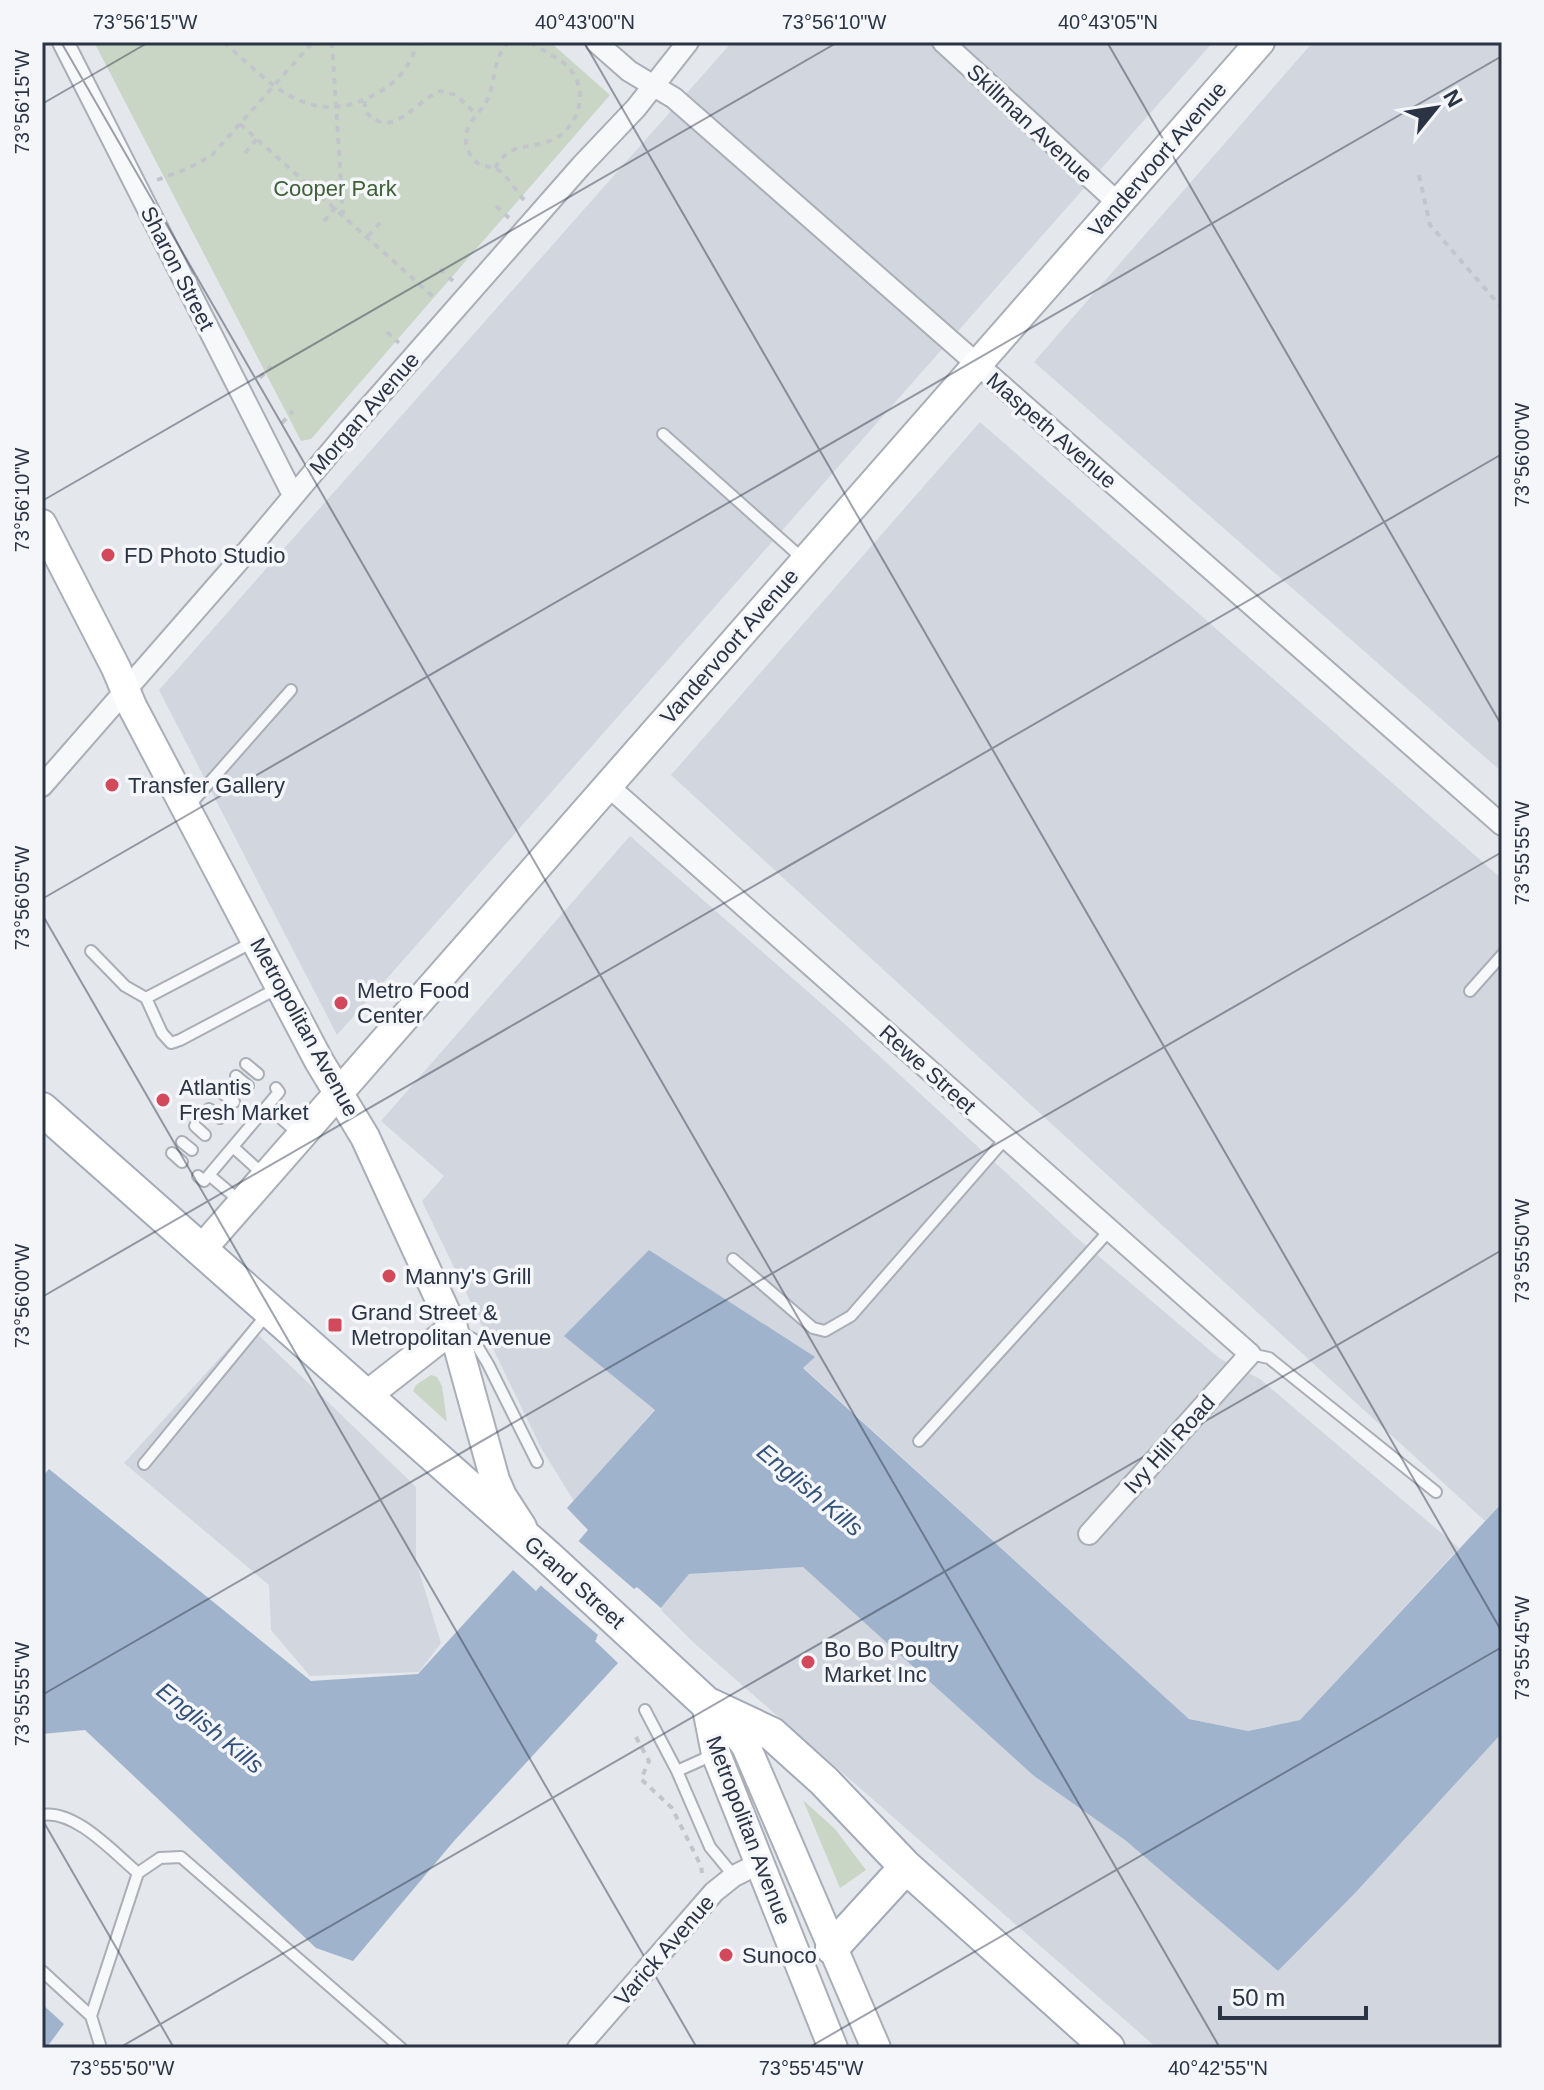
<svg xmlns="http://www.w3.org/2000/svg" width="1544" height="2090" viewBox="0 0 1544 2090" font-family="Arial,sans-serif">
	<rect width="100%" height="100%" fill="#e4e7ec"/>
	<!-- built -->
	<path fill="#d2d6de" d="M732,42H1213L337,1035L159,690Z
		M1313,42H1502V772L1034,362Z
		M980,422L1502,879V1503L1485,1521L671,775Z
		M630,836L838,1018L1076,1237L1219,1358L1260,1379L1459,1548L1300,1720L1248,1731L1189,1719L803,1367L814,1357L655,1409L574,1501L541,1448L422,1201L444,1176L381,1121Z
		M249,1326L416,1487V1561L441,1643L419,1672L310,1676L271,1630L269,1585L124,1463Z
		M803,1567L1034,1776L1125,1840L1278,1971L1379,1867L1502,1733V2048H1157L693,1642L660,1609L689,1574Z"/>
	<!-- green -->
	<path fill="#c9d6c5" d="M94,42H550L610,95L311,439L301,441Z
		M431,1375L437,1377L442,1386L447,1422L413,1391L416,1385Z
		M803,1800L835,1829L866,1870L840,1888Z"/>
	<!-- water -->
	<path fill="#9fb4cc" d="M649,1250L815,1357L803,1368L1189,1719L1248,1731L1300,1720L1502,1503V1733L1356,1892L1278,1971L1125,1840L1034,1776L803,1567L689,1574L660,1609L636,1591L595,1641L618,1663L454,1841L353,1961L316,1948L85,1730L42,1734V1477L49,1469L311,1681L418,1674L513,1570L536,1591L588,1530L567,1508L655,1410L564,1336Z
		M42,2004L64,2024L47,2047H42Z"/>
	<!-- pier -->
	<path fill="#e4e7ec" d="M575,1538L634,1589L637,1587L662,1609L658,1613L637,1596L600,1641L612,1652L596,1638L598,1635L538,1583Z"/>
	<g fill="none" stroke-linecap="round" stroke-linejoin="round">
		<!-- service casing -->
		<g stroke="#a9aeb7" stroke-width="14">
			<path id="service" d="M663,434L803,559
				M188,807L291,690
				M255,941L146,998L162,1033L171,1043L180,1040L278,988
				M91,951L125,986L146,998
				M1470,991L1502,955
				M246,1064L258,1074
				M236,1076L248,1086
				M222,1093L234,1102
				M267,1106L299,1134
				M209,1109L220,1118
				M195,1126L205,1135
				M182,1142L192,1150
				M233,1147L264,1175
				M172,1153L182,1162
				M209,1175L241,1202
				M198,1176L204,1181L279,1092L276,1088
				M733,1259L813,1328L825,1331L851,1316L1006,1138
				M458,1331L473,1339L488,1364L537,1462
				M1250,1354L1269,1358L1436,1492
				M919,1441L1110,1230
				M144,1464L268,1313
				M645,1710L677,1771L710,1847L734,1876
				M677,1771L715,1754
				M42,1815C75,1809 114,1853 138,1873
				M42,1971L91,2016
				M101,2048L91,2016L138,1873L160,1858L181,1857L401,2048"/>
		</g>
		<!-- minor casing -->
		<g stroke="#a9aeb7" stroke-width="24">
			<path id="minor" d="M63,42L293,495
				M596,42L629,71L674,98L1502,825
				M943,42L1118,203
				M607,785L1250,1354L1089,1534
				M42,786L249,549L349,430L581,166L636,108L688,42
				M578,2048L714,1892L734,1876L760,1863"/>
		</g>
		<!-- secondary casing -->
		<g stroke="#a9aeb7" stroke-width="32">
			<path id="secondary" d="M42,524L116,668L132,706L319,1061L365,1137L453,1328L495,1480L502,1496L522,1527
				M200,1251L1260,42
				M366,1396L453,1328
				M706,1703L716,1754L833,2048
				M713,1709L731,1725L746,1746L876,2048"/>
		</g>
		<!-- primary casing -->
		<g stroke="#a3abb8" stroke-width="36">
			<path id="primary" d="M42,1109L548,1557L706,1703L772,1734L824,1781L906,1867L1108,2048
				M832,1948L906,1867"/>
		</g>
		<!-- path -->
		<path stroke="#c2c5cb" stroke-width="4" stroke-dasharray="6 6" stroke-linecap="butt" d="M224,42C273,86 312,132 381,91C398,81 414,62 416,42
			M332,42L343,215
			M509,42C495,53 495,77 490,93C486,109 469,118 466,135C464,147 472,162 483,166C487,167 491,166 495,168C506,173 516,191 524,200
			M365,101V111C392,143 416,100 440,91L456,95L475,113
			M240,124L437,300
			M245,153L257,139
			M495,168C511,140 530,151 554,139C583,124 591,82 561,61C552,55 539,48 529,42
			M1419,175L1430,225L1502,308
			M157,180L189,168L212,155L313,42
			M496,206L509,218
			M324,221L336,207
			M368,236L380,223
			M440,269L453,281
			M387,332L399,343
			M260,378L271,366
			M282,423L293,411
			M636,1737L649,1761L641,1779L672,1808L701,1866L702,1873"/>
		<!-- service -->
		<use href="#service" stroke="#f7f8fa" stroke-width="10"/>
		<!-- minor -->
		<use href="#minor" stroke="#f7f8fa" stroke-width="20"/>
		<!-- secondary -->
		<use href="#secondary" stroke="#fff" stroke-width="28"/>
		<!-- primary -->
		<use href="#primary" stroke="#fff" stroke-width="32"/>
	</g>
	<!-- ticks -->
	<path fill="none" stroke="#2b3445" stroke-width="2" stroke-opacity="0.45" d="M61,42L1220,2048M584,42L1502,1632M1107,42L1502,726M42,104L149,42M42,501L838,42M42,899L1502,56M42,914L697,2048M42,1297L1502,454M42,1695L1502,852M42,1819L174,2048M119,2048L1502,1250M808,2048L1502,1647M1497,2048L1502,2045"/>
	<!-- markers -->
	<g fill="#d1495b" stroke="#f4f6f9" stroke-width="3">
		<circle cx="108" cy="555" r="8"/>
		<circle cx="112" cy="785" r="8"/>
		<circle cx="341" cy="1003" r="8"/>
		<circle cx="163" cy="1100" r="8"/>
		<circle cx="389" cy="1276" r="8"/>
		<rect x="327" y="1317" width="16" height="16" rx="4"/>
		<circle cx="808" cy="1662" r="8"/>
		<circle cx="726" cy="1955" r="8"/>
	</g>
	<g text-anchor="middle" stroke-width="7" stroke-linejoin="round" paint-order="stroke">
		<!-- street labels -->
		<g font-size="22" fill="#2b3445" stroke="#f4f6f9">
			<text transform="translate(1030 123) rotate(43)" y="8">Skillman Avenue</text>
			<text transform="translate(1157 159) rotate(-49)" y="8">Vandervoort Avenue</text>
			<text transform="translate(178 268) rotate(63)" y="8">Sharon Street</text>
			<text transform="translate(364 413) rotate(-49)" y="8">Morgan Avenue</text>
			<text transform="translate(1052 430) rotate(41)" y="8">Maspeth Avenue</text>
			<text transform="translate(729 646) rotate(-49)" y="8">Vandervoort Avenue</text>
			<text transform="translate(305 1027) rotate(61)" y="8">Metropolitan Avenue</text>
			<text transform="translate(928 1069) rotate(42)" y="8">Rewe Street</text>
			<text transform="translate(1169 1444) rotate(-48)" y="8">Ivy Hill Road</text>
			<text transform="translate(575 1582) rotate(42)" y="8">Grand Street</text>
			<text transform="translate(749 1830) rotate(69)" y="8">Metropolitan Avenue</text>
			<text transform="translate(664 1950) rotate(-49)" y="8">Varick Avenue</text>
		</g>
		<!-- park labels -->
		<g font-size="22" fill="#3f6138" stroke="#f4f6f9">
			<text x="335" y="196">Cooper Park</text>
		</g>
		<!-- poi labels -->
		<g font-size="22" fill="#2b3445" stroke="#f4f6f9" text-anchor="start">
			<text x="124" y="563">FD Photo Studio</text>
			<text x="128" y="793">Transfer Gallery</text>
			<text x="357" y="998">Metro Food<tspan x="357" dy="25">Center</tspan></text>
			<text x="179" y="1095">Atlantis<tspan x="179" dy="25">Fresh Market</tspan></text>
			<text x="405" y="1284">Manny's Grill</text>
			<text x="351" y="1320">Grand Street &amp;<tspan x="351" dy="25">Metropolitan Avenue</tspan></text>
			<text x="824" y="1657">Bo Bo Poultry<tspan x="824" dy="25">Market Inc</tspan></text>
			<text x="742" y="1963">Sunoco</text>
		</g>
		<!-- water labels -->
		<g font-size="24" font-style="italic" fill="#34527a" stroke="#f4f6f9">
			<text transform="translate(810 1490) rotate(40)" y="8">English Kills</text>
			<text transform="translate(210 1728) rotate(39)" y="8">English Kills</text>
		</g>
	</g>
	<!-- border -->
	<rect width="1544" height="2090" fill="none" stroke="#f4f6f9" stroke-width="88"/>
	<!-- north arrow -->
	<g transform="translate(1436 108) rotate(60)" stroke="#f4f6f9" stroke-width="6" paint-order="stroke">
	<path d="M0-6L14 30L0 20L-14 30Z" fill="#2b3445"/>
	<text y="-12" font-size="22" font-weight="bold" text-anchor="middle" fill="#2b3445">N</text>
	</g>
	<!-- scale -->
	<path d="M1220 2006v12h146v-12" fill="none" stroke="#2b3445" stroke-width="4"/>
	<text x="1232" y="2006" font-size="24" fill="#2b3445" stroke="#f4f6f9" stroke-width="6" paint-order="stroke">50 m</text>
	<rect x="44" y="44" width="1456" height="2002" fill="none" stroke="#2b3445" stroke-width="3"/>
	<g font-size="20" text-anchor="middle" fill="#2b3445">
		<text x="145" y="29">73°56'15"W</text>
		<text x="585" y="29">40°43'00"N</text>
		<text x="834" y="29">73°56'10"W</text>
		<text x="1108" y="29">40°43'05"N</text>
		<text transform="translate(22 102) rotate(-90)" y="7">73°56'15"W</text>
		<text transform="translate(1522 455) rotate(-90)" y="7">73°56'00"W</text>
		<text transform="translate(22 500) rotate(-90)" y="7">73°56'10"W</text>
		<text transform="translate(1522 853) rotate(-90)" y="7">73°55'55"W</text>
		<text transform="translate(22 898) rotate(-90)" y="7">73°56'05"W</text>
		<text transform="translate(1522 1251) rotate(-90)" y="7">73°55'50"W</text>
		<text transform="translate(22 1296) rotate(-90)" y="7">73°56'00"W</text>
		<text transform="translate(1522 1648) rotate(-90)" y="7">73°55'45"W</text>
		<text transform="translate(22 1694) rotate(-90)" y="7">73°55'55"W</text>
		<text x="122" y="2075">73°55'50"W</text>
		<text x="811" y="2075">73°55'45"W</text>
		<text x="1218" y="2075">40°42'55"N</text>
	</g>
</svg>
